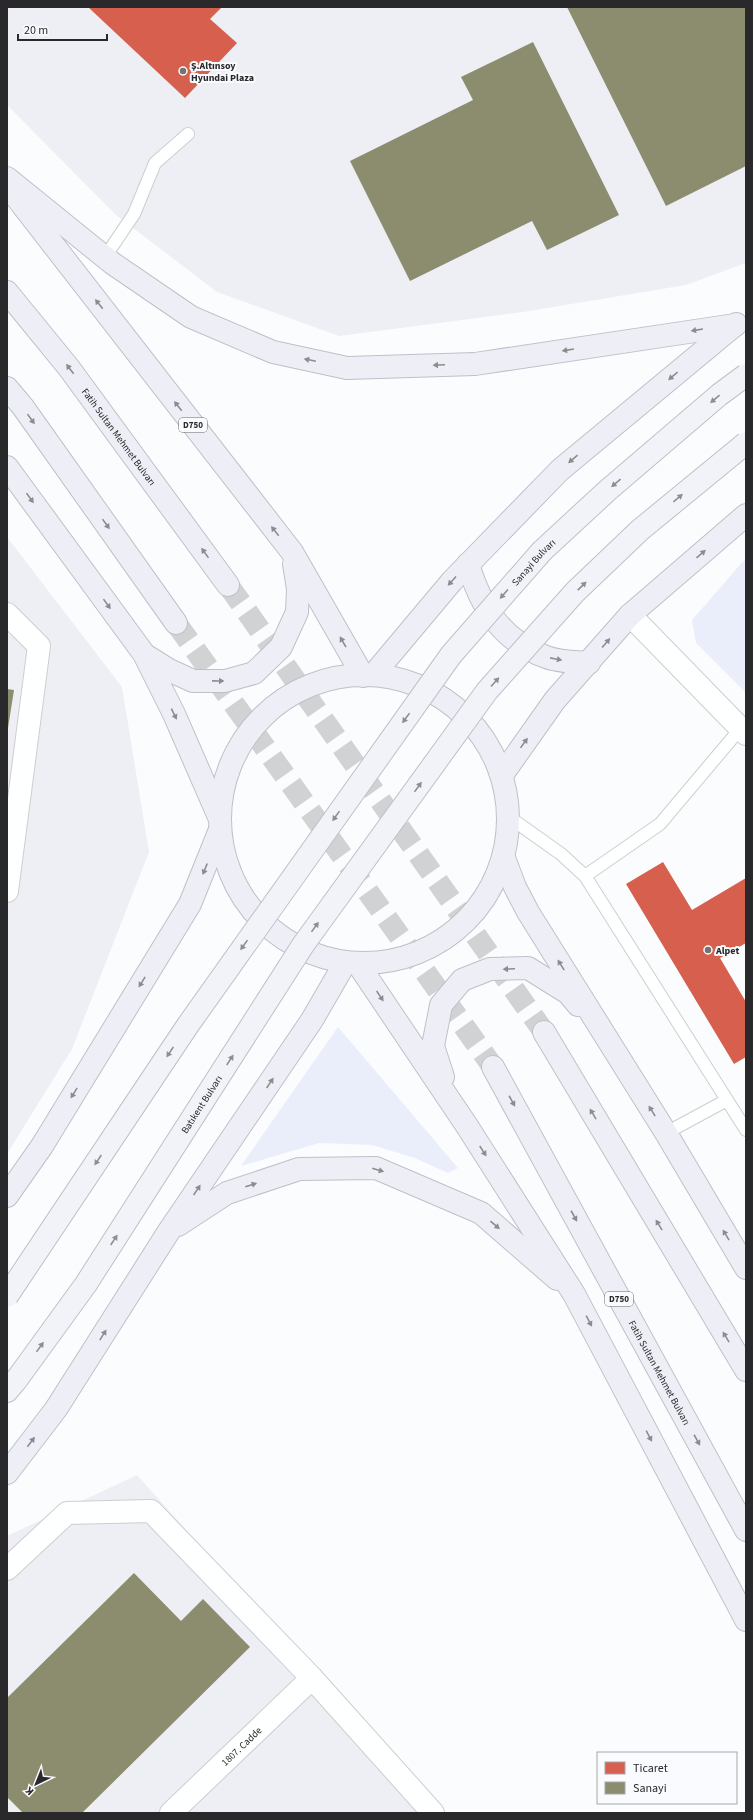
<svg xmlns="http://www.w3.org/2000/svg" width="753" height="1820" viewBox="0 0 753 1820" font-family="'Source Sans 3',sans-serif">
	<rect width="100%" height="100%" fill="#fbfcfd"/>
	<!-- built -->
	<path fill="#edeff5" d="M7,7H746V263L686,285L523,312L339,336L217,292L116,215L7,105Z
		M7,537L122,687L149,852L72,1049L7,1154Z
		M137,1475L440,1813H7V1536Z"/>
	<!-- green -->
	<path fill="#eaeefb" d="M746,558V693L696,643L692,620Z
		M338,1027L458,1168L448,1173L415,1158L372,1145L319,1143L241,1166Z"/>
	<!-- shops -->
	<path fill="#d6604d" d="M88,7H222L210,19L237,43L185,98Z
		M663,862L692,910L746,878V943L720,958L746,1002V1057L734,1064L626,884Z"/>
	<!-- industry -->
	<path fill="#8c8c6e" d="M567,7H746V166L666,206Z
		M533,42L619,215L547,250L532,221L410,281L350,161L473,100L461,77Z
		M7,689L14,690L8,728H7Z
		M134,1573L181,1621L203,1599L250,1647L82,1813H23L7,1797V1698Z"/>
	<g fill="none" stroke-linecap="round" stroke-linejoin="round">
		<!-- trunk-tunnel -->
		<path stroke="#d1d2d3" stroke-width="22" stroke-dasharray="22 11" stroke-linecap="butt" d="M228,585L544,1032
			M176,623L493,1067"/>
		<!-- service casing -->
		<g stroke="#cdcecf" stroke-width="14">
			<path id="service" d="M105,257L134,214L155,163L188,134
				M509,817L561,854L585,876L746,1130
				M585,876L660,824L740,729
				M666,1133L727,1100"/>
		</g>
		<!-- minor casing -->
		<g stroke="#cdcecf" stroke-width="24">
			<g id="minor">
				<path d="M7,614L39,646L7,891"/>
				<path d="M630,615L746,734"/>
				<path d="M7,1569L67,1513L151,1511L312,1678L433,1813"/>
				<path id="s1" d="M171,1813L312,1678"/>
			</g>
		</g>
		<!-- primary casing -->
		<g stroke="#bec0c9" stroke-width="24">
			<path id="primary" d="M7,1391L17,1379"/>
		</g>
		<!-- trunk casing -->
		<g stroke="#bec0c9" stroke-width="24">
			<g id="trunk">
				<path d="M7,178L112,263L191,317L273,352L347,368L475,364L735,325"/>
				<path d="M13,193L292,552L363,676"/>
				<path id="s2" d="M7,292L69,368L228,585"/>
				<path d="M7,388L23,407L176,623"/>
				<path d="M7,467L144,654L174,714L219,817"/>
				<path d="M468,564C481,607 502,641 546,657C559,662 575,662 589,663"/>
				<path d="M145,655L169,670L193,681H225L254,673L281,647L297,612L298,589L294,564"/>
				<path d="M374,674L452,581L560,470L736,324"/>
				<circle cx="364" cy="819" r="144"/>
				<path d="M502,775L555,700L630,615L746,515"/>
				<path d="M504,858L515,887L528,912L666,1133L746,1268"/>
				<path d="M358,964L467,1126L574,1294L746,1620"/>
				<path d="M544,1032L746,1370"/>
				<path id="s3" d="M493,1067L746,1530"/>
				<path d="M443,1077L433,1046L441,1005L462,980L490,969L528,968L568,993L578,1005"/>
				<path d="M7,1196L42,1146L190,904L219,832"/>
				<path d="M178,1225L227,1193L299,1169L376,1168L481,1213L557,1279"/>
				<path d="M7,1473L56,1409L169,1231L312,1020L345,963"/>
			</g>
		</g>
		<!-- service -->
		<use href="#service" stroke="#feffff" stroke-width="12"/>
		<!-- minor -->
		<use href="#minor" stroke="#feffff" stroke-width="22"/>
		<!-- primary -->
		<use href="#primary" stroke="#f2f3f8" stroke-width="22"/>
		<!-- trunk -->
		<use href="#trunk" stroke="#eeeff6" stroke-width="22"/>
		<!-- primary-bridge casing -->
		<g stroke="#bec0c9" stroke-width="24" stroke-linecap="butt">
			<g id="primary-bridge">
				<path id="s4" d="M7,1296L188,1025L451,655L542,551L608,490L719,395L746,375"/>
				<path id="s5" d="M17,1379L86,1284L303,945L487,691L575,592L640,530L746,443"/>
			</g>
		</g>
		<!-- primary-bridge -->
		<use href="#primary-bridge" stroke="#f2f3f8" stroke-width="22"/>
	</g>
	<!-- one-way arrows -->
	<defs><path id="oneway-solid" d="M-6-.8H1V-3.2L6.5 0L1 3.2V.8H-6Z"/></defs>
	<g fill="#8c8c90">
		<use href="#oneway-solid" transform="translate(99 304) rotate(-128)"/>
		<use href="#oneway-solid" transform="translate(697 330) rotate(171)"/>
		<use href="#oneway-solid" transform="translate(568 350) rotate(171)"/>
		<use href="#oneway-solid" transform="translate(310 360) rotate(-168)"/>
		<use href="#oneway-solid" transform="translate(439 365) rotate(178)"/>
		<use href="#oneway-solid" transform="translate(70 369) rotate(-127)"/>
		<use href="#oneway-solid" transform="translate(673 376) rotate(140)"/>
		<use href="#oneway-solid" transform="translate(178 406) rotate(-128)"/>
		<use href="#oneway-solid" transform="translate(31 419) rotate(54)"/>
		<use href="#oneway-solid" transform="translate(573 459) rotate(140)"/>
		<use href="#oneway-solid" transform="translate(30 498) rotate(54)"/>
		<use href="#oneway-solid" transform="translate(106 524) rotate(54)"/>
		<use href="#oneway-solid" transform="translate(275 531) rotate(-128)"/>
		<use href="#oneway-solid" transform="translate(205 553) rotate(-126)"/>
		<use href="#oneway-solid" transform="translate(701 554) rotate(-41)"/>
		<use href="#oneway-solid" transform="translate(452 581) rotate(132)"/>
		<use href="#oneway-solid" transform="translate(107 604) rotate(54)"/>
		<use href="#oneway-solid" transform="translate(343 642) rotate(-120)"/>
		<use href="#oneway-solid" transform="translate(606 643) rotate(-49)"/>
		<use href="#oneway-solid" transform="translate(556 659) rotate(11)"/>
		<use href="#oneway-solid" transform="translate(218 681) rotate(1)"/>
		<use href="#oneway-solid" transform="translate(174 714) rotate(64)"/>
		<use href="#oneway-solid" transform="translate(524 743) rotate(-54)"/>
		<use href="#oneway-solid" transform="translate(205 869) rotate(112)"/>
		<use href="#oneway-solid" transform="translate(561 965) rotate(-122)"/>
		<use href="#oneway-solid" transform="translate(509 969) rotate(178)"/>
		<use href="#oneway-solid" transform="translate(142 982) rotate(122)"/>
		<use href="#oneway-solid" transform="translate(380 996) rotate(56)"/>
		<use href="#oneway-solid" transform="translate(270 1083) rotate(-56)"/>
		<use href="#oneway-solid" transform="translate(74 1093) rotate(122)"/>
		<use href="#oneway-solid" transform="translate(512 1101) rotate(61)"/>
		<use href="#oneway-solid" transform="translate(652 1111) rotate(-122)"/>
		<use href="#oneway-solid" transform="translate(593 1114) rotate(-121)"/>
		<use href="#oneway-solid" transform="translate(483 1151) rotate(57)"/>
		<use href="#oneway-solid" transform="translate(378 1170) rotate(16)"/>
		<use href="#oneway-solid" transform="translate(251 1185) rotate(-18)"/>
		<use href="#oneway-solid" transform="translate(197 1190) rotate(-56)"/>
		<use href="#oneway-solid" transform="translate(574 1216) rotate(61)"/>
		<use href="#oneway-solid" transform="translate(495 1225) rotate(41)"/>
		<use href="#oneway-solid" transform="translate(659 1225) rotate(-121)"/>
		<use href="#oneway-solid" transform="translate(726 1235) rotate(-121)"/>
		<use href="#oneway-solid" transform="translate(589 1321) rotate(62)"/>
		<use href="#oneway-solid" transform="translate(103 1335) rotate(-58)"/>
		<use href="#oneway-solid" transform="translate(726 1337) rotate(-121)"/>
		<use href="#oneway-solid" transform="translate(649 1436) rotate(62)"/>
		<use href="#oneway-solid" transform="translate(697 1440) rotate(61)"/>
		<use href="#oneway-solid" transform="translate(31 1442) rotate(-53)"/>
	</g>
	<g fill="#8e8e92">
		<use href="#oneway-solid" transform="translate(715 399) rotate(140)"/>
		<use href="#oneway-solid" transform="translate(616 483) rotate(140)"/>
		<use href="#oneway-solid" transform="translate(678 498) rotate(-40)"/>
		<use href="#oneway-solid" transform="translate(582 586) rotate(-44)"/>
		<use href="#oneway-solid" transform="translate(504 594) rotate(131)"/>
		<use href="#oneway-solid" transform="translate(495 682) rotate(-48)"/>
		<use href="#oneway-solid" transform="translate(406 718) rotate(126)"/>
		<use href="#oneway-solid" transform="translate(418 787) rotate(-54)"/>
		<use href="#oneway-solid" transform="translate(336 816) rotate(125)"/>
		<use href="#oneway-solid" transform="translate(315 927) rotate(-54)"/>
		<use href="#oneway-solid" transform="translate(244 945) rotate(125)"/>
		<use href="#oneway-solid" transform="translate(170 1052) rotate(124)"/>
		<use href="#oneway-solid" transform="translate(230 1060) rotate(-57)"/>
		<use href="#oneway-solid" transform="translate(98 1160) rotate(124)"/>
		<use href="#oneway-solid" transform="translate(114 1240) rotate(-57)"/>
		<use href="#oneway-solid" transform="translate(40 1347) rotate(-54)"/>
	</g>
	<!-- markers -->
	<g fill="#727374" stroke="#fafbfe" stroke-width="1.5">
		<circle cx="183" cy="71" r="4"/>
		<circle cx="708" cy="950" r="4"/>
	</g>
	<g text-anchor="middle" stroke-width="4" stroke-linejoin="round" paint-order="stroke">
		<!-- shield labels -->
		<g fill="#fafbfe" stroke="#68686a" stroke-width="1">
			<rect x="179" y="418" width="28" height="14" rx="3"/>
			<rect x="605" y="1292" width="28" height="14" rx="3"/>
		</g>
		<g font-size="9" font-weight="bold" fill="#29292b">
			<text x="193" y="428">D750</text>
			<text x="619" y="1302">D750</text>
		</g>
		<!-- poi labels -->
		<g font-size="10" font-weight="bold" fill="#29292b" stroke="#fafbfe" text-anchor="start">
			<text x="191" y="69">Ş.Altınsoy<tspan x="191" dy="12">Hyundai Plaza</tspan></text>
			<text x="716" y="954">Alpet</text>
		</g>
		<!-- street labels -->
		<g font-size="10" fill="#29292b" stroke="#fafbfe">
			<text dy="4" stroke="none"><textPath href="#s2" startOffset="183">Fatih Sultan Mehmet Bulvarı</textPath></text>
			<text dy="4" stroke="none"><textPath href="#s4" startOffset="904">Sanayi Bulvarı</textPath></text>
			<text dy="4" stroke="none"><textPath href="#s5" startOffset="331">Batıkent Bulvarı</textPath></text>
			<text dy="4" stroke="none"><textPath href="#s3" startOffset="348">Fatih Sultan Mehmet Bulvarı</textPath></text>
			<text dy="4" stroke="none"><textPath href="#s1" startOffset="97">1807. Cadde</textPath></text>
		</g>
	</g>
	<!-- border -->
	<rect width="753" height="1820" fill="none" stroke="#29292b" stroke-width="16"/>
	<!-- legend -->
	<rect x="597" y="1752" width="140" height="52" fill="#fafbfe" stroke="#a6a7aa"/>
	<rect x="605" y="1762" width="20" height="12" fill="#d6604d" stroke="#a6a7aa"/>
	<text x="633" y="1772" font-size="12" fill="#29292b">Ticaret</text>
	<rect x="605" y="1782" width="20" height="12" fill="#8c8c6e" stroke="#a6a7aa"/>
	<text x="633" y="1792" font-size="12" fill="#29292b">Sanayi</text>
	<!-- north arrow -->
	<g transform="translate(36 1784) rotate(223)" stroke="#fafbfe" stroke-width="3" paint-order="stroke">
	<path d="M0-3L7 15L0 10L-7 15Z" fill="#29292b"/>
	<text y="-6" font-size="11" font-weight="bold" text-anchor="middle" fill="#29292b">K</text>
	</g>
	<!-- scale -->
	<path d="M18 34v6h89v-6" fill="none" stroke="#29292b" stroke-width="2"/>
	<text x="24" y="34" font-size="12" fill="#29292b" stroke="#fafbfe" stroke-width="3" paint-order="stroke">20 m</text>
</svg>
